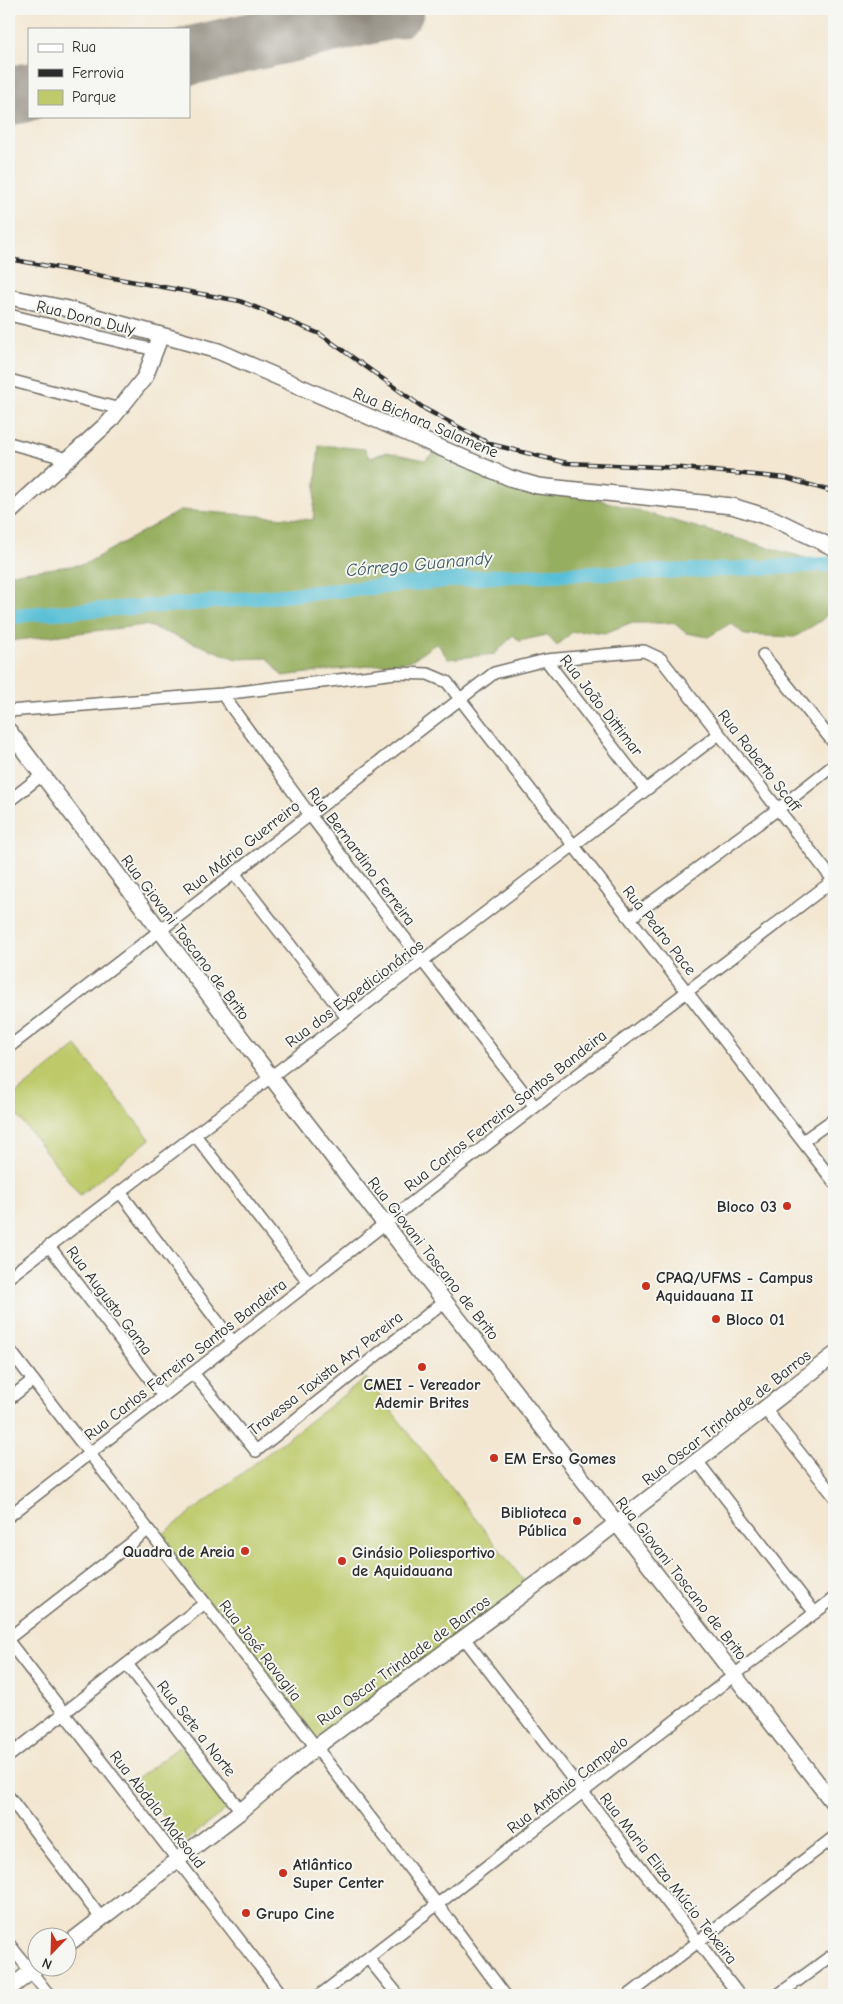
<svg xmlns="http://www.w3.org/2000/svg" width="843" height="2004" viewBox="0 0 843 2004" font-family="'Comic Neue',sans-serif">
	<rect width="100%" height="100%" fill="#f6f6f2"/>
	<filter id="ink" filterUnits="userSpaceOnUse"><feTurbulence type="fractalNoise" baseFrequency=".02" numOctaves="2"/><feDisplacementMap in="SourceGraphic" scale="10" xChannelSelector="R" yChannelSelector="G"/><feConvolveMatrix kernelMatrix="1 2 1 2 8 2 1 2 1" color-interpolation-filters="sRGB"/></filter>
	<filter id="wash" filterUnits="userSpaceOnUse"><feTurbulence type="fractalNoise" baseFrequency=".0096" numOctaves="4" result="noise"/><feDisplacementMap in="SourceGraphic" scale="20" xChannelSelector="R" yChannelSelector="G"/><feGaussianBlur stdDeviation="1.12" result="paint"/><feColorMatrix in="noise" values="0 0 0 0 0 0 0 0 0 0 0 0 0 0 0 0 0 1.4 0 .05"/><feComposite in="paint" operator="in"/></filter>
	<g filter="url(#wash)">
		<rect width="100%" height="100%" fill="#f3e7d2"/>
		<!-- green -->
		<path fill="#beca6b" stroke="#747a4b" d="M76,1046L150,1139L80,1195L9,1105V1099Z
			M366,1378L527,1585L316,1747L159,1537Z
			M180,1746L228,1808L183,1843L135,1780Z"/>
		<!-- forest -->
		<path fill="#96ae5f" stroke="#606c45" d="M319,445L365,449L369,458L387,452L425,460L434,453L834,566V607L822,620L795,637L745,635L731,623L708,637L686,633L674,623H630L605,633L588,631L572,632L557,646L547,635L519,641L513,635L495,654L448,659L437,643L410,661L282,676L268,658L236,659L146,625L9,641V574L85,564L181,510L313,520Z"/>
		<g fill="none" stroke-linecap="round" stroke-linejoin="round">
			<!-- river -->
			<path stroke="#58bfd6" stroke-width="15" d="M9,618L30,614L187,604L498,576L716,570L834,564"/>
			<!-- runway -->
			<path stroke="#8f897e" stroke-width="59" d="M189,56L395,9
				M9,96L29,92"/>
		</g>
	</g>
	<g filter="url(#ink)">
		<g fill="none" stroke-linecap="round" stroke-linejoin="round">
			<!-- minor casing -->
			<g stroke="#716d65" stroke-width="14">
				<path id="minor" d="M9,315L155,350
					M9,380L120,409
					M9,443L68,459
					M763,655L834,743
					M546,660L644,651L661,659L834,881
					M222,694L310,815L535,1107
					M9,711L222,694L396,673L428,674L447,682L834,1182
					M9,801L42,775
					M234,873L347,1018
					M630,918L778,809L834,765
					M9,1047L494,673L546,660L646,790
					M195,1135L309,1283
					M803,1141L834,1119
					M120,1192L233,1342
					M49,1246L163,1396
					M9,1277L719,734
					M9,1349L437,1904L505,1995
					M193,1373L256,1451L446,1300
					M9,1399L33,1380
					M764,1408L834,1496
					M697,1461L815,1613
					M9,1516L535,1107L834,880
					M9,1638L148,1530
					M464,1638L739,1995
					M9,1642L282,1995
					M127,1664L241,1811
					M9,1756L205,1603
					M9,1797L101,1918
					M9,1944L49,1995
					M368,1958L398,1995
					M320,1995L834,1598
					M629,1995L834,1837
					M778,1995L834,1954"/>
			</g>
			<!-- major casing -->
			<g stroke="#716d65" stroke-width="18">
				<path id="major" d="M9,297L64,308L218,351L510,478L538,486L732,506L774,519L834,548
					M9,513L110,421L145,377L161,335
					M9,731L271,1077L834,1804
					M68,1944L241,1811L316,1747L561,1566L834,1355
					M9,1989L38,1966"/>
			</g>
			<!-- minor -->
			<use href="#minor" stroke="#fff" stroke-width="11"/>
			<!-- major -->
			<use href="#major" stroke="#fff" stroke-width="15"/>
			<!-- rail casing -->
			<g stroke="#2b2b2b" stroke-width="4.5">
				<path id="rail" d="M9,259L240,301L320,334L425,409L490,444L567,463L682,468L786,478L834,492"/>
			</g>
			<!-- rail -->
			<use href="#rail" stroke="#f6f6f2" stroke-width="2.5" stroke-dasharray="8" stroke-linecap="butt"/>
		</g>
	</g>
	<!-- markers -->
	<g fill="#c8321e" stroke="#f6f6f2" stroke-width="2">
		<circle cx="787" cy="1206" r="5"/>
		<circle cx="646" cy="1286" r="5"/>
		<circle cx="716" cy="1319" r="5"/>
		<circle cx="422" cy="1367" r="5"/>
		<circle cx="494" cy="1458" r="5"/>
		<circle cx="577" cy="1521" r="5"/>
		<circle cx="245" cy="1551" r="5"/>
		<circle cx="342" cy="1561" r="5"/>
		<circle cx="283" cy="1873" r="5"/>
		<circle cx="246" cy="1913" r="5"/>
	</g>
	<g text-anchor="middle" stroke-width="4" stroke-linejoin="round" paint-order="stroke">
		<!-- street labels -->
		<g font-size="16" fill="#2b2b2b" stroke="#f6f6f2">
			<text transform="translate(86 317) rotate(14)" y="6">Rua Dona Duly</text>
			<text transform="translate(426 422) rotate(23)" y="6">Rua Bichara Salamene</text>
			<text transform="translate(602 705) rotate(52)" y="6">Rua João Dittimar</text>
			<text transform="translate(760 760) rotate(52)" y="6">Rua Roberto Scaff</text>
			<text transform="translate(241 847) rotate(-38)" y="6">Rua Mário Guerreiro</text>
			<text transform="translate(362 856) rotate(53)" y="6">Rua Bernardino Ferreira</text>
			<text transform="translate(660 930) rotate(52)" y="6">Rua Pedro Pace</text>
			<text transform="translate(186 937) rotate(53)" y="6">Rua Giovani Toscano de Brito</text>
			<text transform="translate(354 993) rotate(-37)" y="6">Rua dos Expedicionários</text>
			<text transform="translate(505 1110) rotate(-38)" y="6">Rua Carlos Ferreira Santos Bandeira</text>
			<text transform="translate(434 1258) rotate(52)" y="6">Rua Giovani Toscano de Brito</text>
			<text transform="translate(110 1300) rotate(53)" y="6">Rua Augusto Gama</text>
			<text transform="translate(185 1359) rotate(-38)" y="6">Rua Carlos Ferreira Santos Bandeira</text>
			<text transform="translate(325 1373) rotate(-38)" y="6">Travessa Taxista Ary Pereira</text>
			<text transform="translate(726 1417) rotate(-38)" y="6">Rua Oscar Trindade de Barros</text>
			<text transform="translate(682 1578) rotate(52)" y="6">Rua Giovani Toscano de Brito</text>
			<text transform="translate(261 1650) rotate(52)" y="6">Rua José Ravaglia</text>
			<text transform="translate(403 1660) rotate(-36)" y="6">Rua Oscar Trindade de Barros</text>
			<text transform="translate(197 1728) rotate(52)" y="6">Rua Sete a Norte</text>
			<text transform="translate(567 1784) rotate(-38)" y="6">Rua Antônio Campelo</text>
			<text transform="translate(158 1809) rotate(52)" y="6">Rua Abdala Maksoud</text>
			<text transform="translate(669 1878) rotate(52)" y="6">Rua Maria Eliza Múcio Teixeira</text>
		</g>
		<!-- poi labels -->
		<g font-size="16" font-weight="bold" fill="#2b2b2b" stroke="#f6f6f2" text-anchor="start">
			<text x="777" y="1212" text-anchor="end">Bloco 03</text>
			<text x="656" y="1283">CPAQ/UFMS - Campus<tspan x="656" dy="18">Aquidauana II</tspan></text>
			<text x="726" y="1325">Bloco 01</text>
			<text x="422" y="1390" text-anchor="middle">CMEI - Vereador<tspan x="422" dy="18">Ademir Brites</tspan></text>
			<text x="504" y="1464">EM Erso Gomes</text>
			<text x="567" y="1518" text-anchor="end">Biblioteca<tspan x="567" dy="18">Pública</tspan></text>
			<text x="235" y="1557" text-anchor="end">Quadra de Areia</text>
			<text x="352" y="1558">Ginásio Poliesportivo<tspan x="352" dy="18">de Aquidauana</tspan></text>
			<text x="293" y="1870">Atlântico<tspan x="293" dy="18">Super Center</tspan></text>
			<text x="256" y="1919">Grupo Cine</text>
		</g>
		<!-- water labels -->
		<g font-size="18" font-style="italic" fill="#38575e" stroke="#f6f6f2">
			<text transform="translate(419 564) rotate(-5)" y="6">Córrego Guanandy</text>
		</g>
	</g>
	<!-- margin -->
	<rect width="843" height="2004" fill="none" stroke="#f6f6f2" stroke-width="30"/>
	<!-- legend -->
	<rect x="28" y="28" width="162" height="90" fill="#f6f6f2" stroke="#a5a5a2"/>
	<rect x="38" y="44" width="25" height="8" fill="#ffffff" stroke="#a5a5a2"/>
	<text x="72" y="52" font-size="15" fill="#2b2b2b">Rua</text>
	<rect x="38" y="69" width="25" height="8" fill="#2b2b2b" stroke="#a5a5a2"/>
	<text x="72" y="78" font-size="15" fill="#2b2b2b">Ferrovia</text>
	<rect x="38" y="90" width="25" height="15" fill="#beca6b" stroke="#a5a5a2"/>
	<text x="72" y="102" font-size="15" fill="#2b2b2b">Parque</text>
	<!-- north arrow -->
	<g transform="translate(52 1952) rotate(203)"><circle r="24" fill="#f6f6f2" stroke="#a5a5a2"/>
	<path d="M0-4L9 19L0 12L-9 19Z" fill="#c8321e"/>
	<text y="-8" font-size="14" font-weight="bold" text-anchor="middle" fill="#2b2b2b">N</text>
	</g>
</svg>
